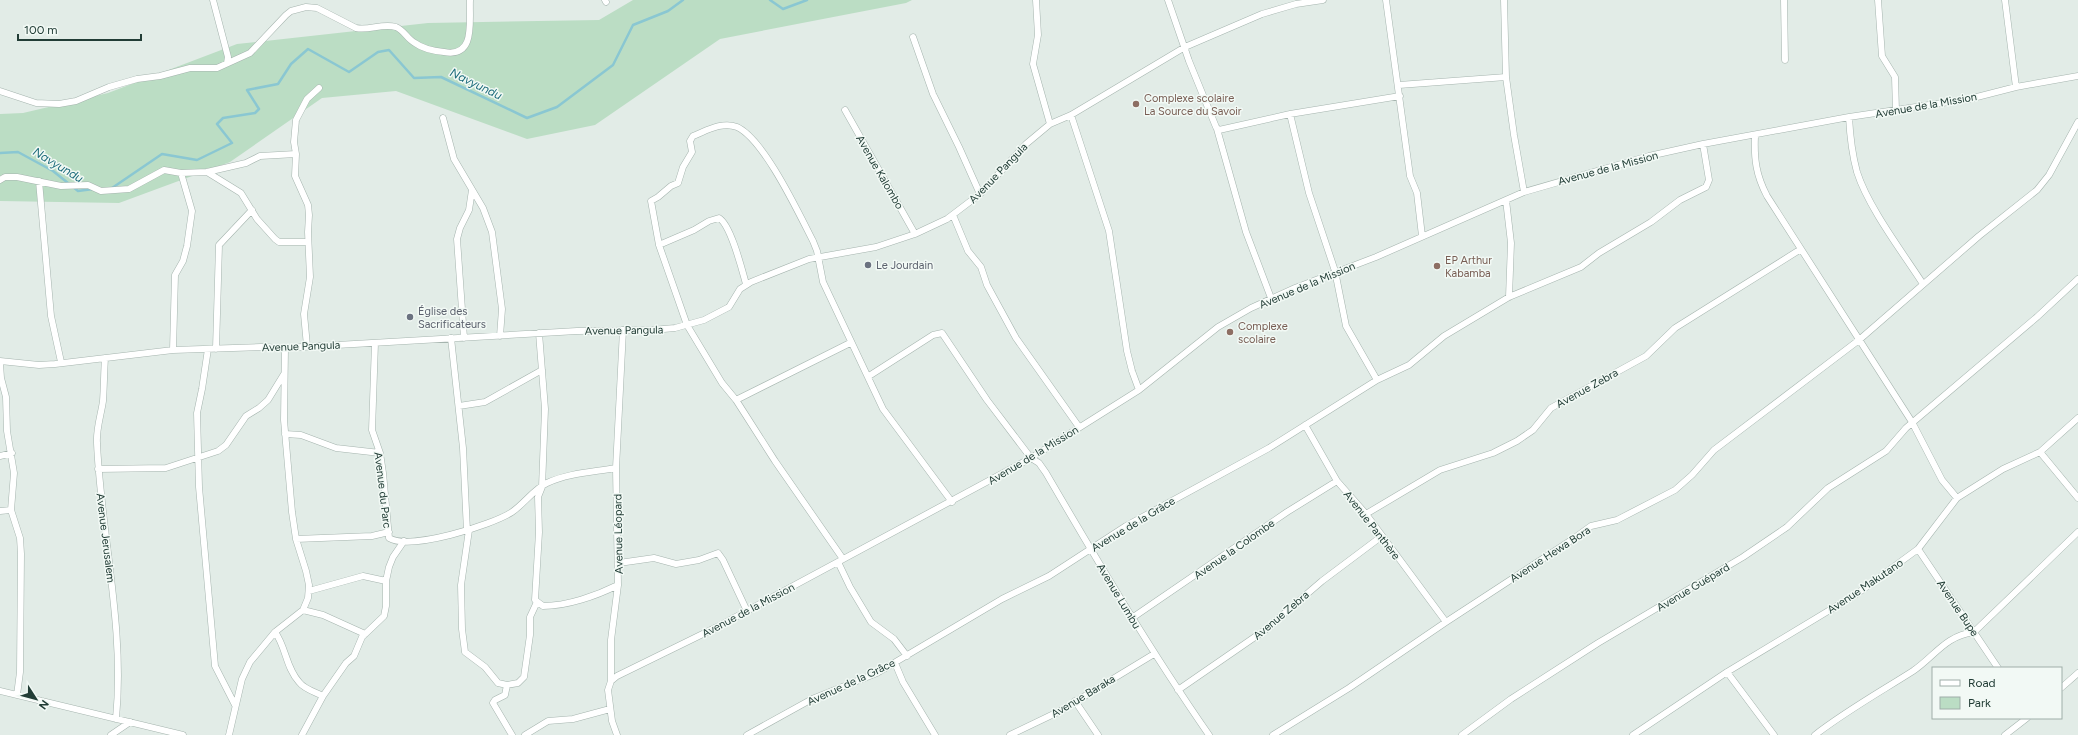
<svg xmlns="http://www.w3.org/2000/svg" width="2078" height="735" viewBox="0 0 2078 735" font-family="Figtree,sans-serif">
	<rect width="100%" height="100%" fill="#e2ece7"/>
	<!-- green -->
	<path fill="#bbddc4" d="M633,0H912L906,3L720,39L595,125L527,139L396,91L322,98L230,162L119,203L0,201V114L23,113L108,93L237,44L428,23L599,20Z"/>
	<g fill="none" stroke-linecap="round" stroke-linejoin="round">
		<!-- stream -->
		<path stroke="#8ac7d2" stroke-width="2.5" d="M770,0L783,9L807,0
			M0,153L18,152L53,171L78,191L93,189
			M112,188L162,154L197,160L232,143L217,124L223,118L255,113L259,109L247,90L278,84L291,64L308,49L349,72L378,52L389,50L414,78L441,77L527,118L557,107L613,65L633,25L668,11L683,0"/>
		<!-- minor casing -->
		<g stroke="#a5b4ae" stroke-width="7">
			<path id="minor" d="M213,0L228,57L227,63
				M605,0L606,2
				M1036,0L1038,35L1033,64L1050,124
				M1168,0L1189,61L1216,127L1219,130L1290,114L1400,96
				M1386,0L1410,176L1417,193L1422,236
				M1504,0L1506,77L1514,135L1524,192
				M1784,0L1785,60
				M1878,0L1882,56L1895,77L1896,111
				M2005,0L2016,87
				M913,37L933,94L959,147L980,194
				M1399,85L1506,77
				M0,91L36,103L59,104L76,101L109,87L137,79L160,76L190,68H217L250,53L286,15L291,11L306,7L317,8L356,28C369,31 382,23 396,27C404,30 407,39 415,43C423,49 434,51 444,52C476,58 469,22 470,0
				M845,110L915,234
				M1290,114L1309,193L1335,271L1346,326L1377,380
				M1071,115L1109,231L1127,351L1132,371L1139,390
				M1849,117C1850,136 1852,154 1857,172C1868,207 1903,253 1923,284
				M443,118L454,159L483,208L492,232L502,309L500,336
				M1217,129L1246,232L1271,298
				M1755,136C1754,159 1756,175 1767,196L1912,422L1942,480L1957,498
				M207,172L241,193L257,219L275,239L279,242H308
				M0,180L5,177H17L61,186L88,185L101,191L129,189L164,170L181,173L207,172L246,163L260,156L296,154
				M39,181L51,316L61,362
				M1506,200L1511,243L1509,297
				M953,215L968,251L981,267L987,285L1016,338L1079,427
				M659,245L694,230L709,221L719,218C731,225 742,270 746,284
				M539,333L545,409L542,487L538,497L539,532L535,600L543,606C567,606 596,596 618,585
				M451,338L463,448L467,531
				M464,338L457,239L460,228L469,210L472,190
				M375,343L372,430L380,453L383,473L389,538C410,551 492,525 512,512C524,504 534,489 547,483C568,473 594,472 616,468
				M307,346L304,314L310,277L308,232L309,215L308,205L295,176L296,154L294,142L296,120L307,99L319,88
				M208,349L202,389L197,413L199,487L215,666L235,705
				M216,349L219,245L252,210
				M173,350L175,275L183,261L187,246L192,211L181,173
				M105,358C104,372 104,387 103,401C101,415 96,429 97,443C101,535 125,626 116,719
				M0,361L39,365L55,364L173,350L261,347L285,348L577,331L652,330L675,328L704,320L729,307L740,289L751,282L809,259L876,247L915,234L947,219L980,194L1026,144L1050,124L1071,115L1185,47L1262,14L1296,4L1323,0
				M0,364L1,378L6,397L7,431L14,473L11,510L20,538L21,554L20,672L17,695
				M869,376L933,335L942,333L987,400L1031,458L1039,463L1046,473C1098,562 1150,650 1209,735
				M736,400L850,343
				M459,406L485,402L542,370
				M1305,425L1337,481L1366,514L1446,622
				M285,434L301,435L336,448L380,453
				M2040,452L2078,498
				M0,456L12,453
				M98,469L166,468L218,451L226,445L246,416L259,408L268,400L284,374
				M0,511L11,510
				M1366,514L1440,470L1493,453L1517,441L1533,430L1551,408L1646,356L1675,328L1801,249
				M469,530L461,585L462,629L465,652L485,667L498,683L507,685L518,683L524,677L530,635V617L537,602
				M296,539L372,536L389,532
				M1918,549L1998,668
				M843,559L775,461L736,400L722,383L687,325L659,245L651,201L658,197L671,186L678,183L683,167L692,152L690,141L693,136C706,131 722,121 737,127C764,139 799,214 813,241L817,251L823,282L883,409L952,502
				M838,562L850,587L871,622L894,639L907,656
				M619,563L654,558L676,564L699,560L718,553L723,560L747,611
				M309,591L363,576L386,581
				M303,610L323,615L365,634
				M1132,618L1287,512L1337,481
				M275,632C286,647 286,668 299,682C304,689 315,692 323,696
				M895,663L903,682L935,735
				M1727,672L1774,735
				M611,681L617,676L717,627L1031,458L1139,390L1218,327L1251,308L1295,288L1376,257L1524,192L1649,156L1703,144L1849,117L1969,99L2016,87L2078,76
				M507,685L505,695L495,700L493,703L512,735
				M2061,688L2078,673
				M1178,690L1265,630L1322,581L1382,536
				M0,691L183,735
				M1075,701L1098,735
				M111,735L130,722
				M229,735L242,679L250,662L275,632L303,610L308,598L309,585L306,571L296,539L292,512L284,420L285,348
				M302,735L323,696L346,663L354,656L362,637L384,616L386,606V581L389,567L393,557L404,541
				M525,735L548,721L573,719L610,709
				M617,735L612,721L608,690L611,681V640L618,585L616,468L623,330
				M747,735L812,699L877,673L1002,599L1049,576L1126,526L1269,448L1377,380L1409,365L1444,336L1509,297L1581,267L1599,253L1651,222L1680,200L1706,187L1709,180L1703,144
				M1010,735L1060,711L1154,654
				M1273,735L1349,688L1446,622L1573,539L1591,526L1617,520L1675,490L1692,475L1714,450L1859,340L1979,236L2037,190L2049,175L2078,122
				M1462,735L1511,699L1598,643L1743,557L1787,527L1828,488L1886,451L1906,428L2037,317L2078,279
				M1633,735L1727,672L1858,593L1918,549L1957,498L2003,469L2040,452L2078,418
				M1815,735C1846,711 1880,692 1913,671C1935,656 1945,636 1974,632L2078,532
				M2005,735L2027,718"/>
		</g>
		<!-- minor -->
		<use href="#minor" stroke="#fff" stroke-width="6"/>
	</g>
	<!-- markers -->
	<g fill="#8d6e63" stroke="#f2f9f5" stroke-width="1.5">
		<circle cx="1136" cy="104" r="4"/>
		<circle cx="1437" cy="266" r="4"/>
		<circle cx="1230" cy="332" r="4"/>
	</g>
	<g fill="#6b7280" stroke="#f2f9f5" stroke-width="1.5">
		<circle cx="868" cy="265" r="4"/>
		<circle cx="410" cy="317" r="4"/>
	</g>
	<g text-anchor="middle" stroke-width="3" stroke-linejoin="round" paint-order="stroke">
		<!-- education labels -->
		<g font-size="11" fill="#785e54" stroke="#f2f9f5" text-anchor="start">
			<text x="1144" y="102">Complexe scolaire<tspan x="1144" dy="13">La Source du Savoir</tspan></text>
			<text x="1445" y="264">EP Arthur<tspan x="1445" dy="13">Kabamba</tspan></text>
			<text x="1238" y="330">Complexe<tspan x="1238" dy="13">scolaire</tspan></text>
		</g>
		<!-- street labels -->
		<g font-size="11" fill="#223d36" stroke="#f2f9f5">
			<text transform="translate(1926 105) rotate(-10)" y="4">Avenue de la Mission</text>
			<text transform="translate(1608 168) rotate(-15)" y="4">Avenue de la Mission</text>
			<text transform="translate(880 172) rotate(60)" y="4">Avenue Kalombo</text>
			<text transform="translate(998 173) rotate(-46)" y="4">Avenue Pangula</text>
			<text transform="translate(1307 285) rotate(-23)" y="4">Avenue de la Mission</text>
			<text transform="translate(624 330) rotate(-1)" y="4">Avenue Pangula</text>
			<text transform="translate(301 346) rotate(-2)" y="4">Avenue Pangula</text>
			<text transform="translate(1587 388) rotate(-29)" y="4">Avenue Zebra</text>
			<text transform="translate(1033 455) rotate(-31)" y="4">Avenue de la Mission</text>
			<text transform="translate(383 490) rotate(83)" y="4">Avenue du Parc</text>
			<text transform="translate(1133 524) rotate(-31)" y="4">Avenue de la Grâce</text>
			<text transform="translate(1372 525) rotate(52)" y="4">Avenue Panthère</text>
			<text transform="translate(618 534) rotate(-91)" y="4">Avenue Léopard</text>
			<text transform="translate(106 538) rotate(83)" y="4">Avenue Jerusalem</text>
			<text transform="translate(1234 549) rotate(-35)" y="4">Avenue la Colombe</text>
			<text transform="translate(1550 554) rotate(-33)" y="4">Avenue Hewa Bora</text>
			<text transform="translate(1865 586) rotate(-34)" y="4">Avenue Makutano</text>
			<text transform="translate(1693 587) rotate(-31)" y="4">Avenue Guépard</text>
			<text transform="translate(1119 596) rotate(59)" y="4">Avenue Lumbu</text>
			<text transform="translate(1958 608) rotate(56)" y="4">Avenue Bupe</text>
			<text transform="translate(748 610) rotate(-28)" y="4">Avenue de la Mission</text>
			<text transform="translate(1281 615) rotate(-40)" y="4">Avenue Zebra</text>
			<text transform="translate(851 682) rotate(-25)" y="4">Avenue de la Grâce</text>
			<text transform="translate(1083 696) rotate(-31)" y="4">Avenue Baraka</text>
		</g>
		<!-- worship labels -->
		<g font-size="11" fill="#5b616d" stroke="#f2f9f5" text-anchor="start">
			<text x="876" y="269">Le Jourdain</text>
			<text x="418" y="315">Église des<tspan x="418" dy="13">Sacrificateurs</tspan></text>
		</g>
		<!-- water labels -->
		<g font-size="12" font-style="italic" fill="#1b6b7a" stroke="#f2f9f5">
			<text transform="translate(476 84) rotate(26)" y="4">Navyundu</text>
			<text transform="translate(58 165) rotate(31)" y="4">Navyundu</text>
		</g>
	</g>
	<!-- legend -->
	<rect x="1932" y="667" width="130" height="52" fill="#f2f9f5" stroke="#9faea9"/>
	<rect x="1940" y="680" width="20" height="6" fill="#ffffff" stroke="#9faea9"/>
	<text x="1968" y="687" font-size="12" fill="#223d36">Road</text>
	<rect x="1940" y="697" width="20" height="12" fill="#bbddc4" stroke="#9faea9"/>
	<text x="1968" y="707" font-size="12" fill="#223d36">Park</text>
	<!-- north arrow -->
	<g transform="translate(36 699) rotate(126)" stroke="#f2f9f5" stroke-width="3" paint-order="stroke">
	<path d="M0-3L7 15L0 10L-7 15Z" fill="#223d36"/>
	<text y="-6" font-size="11" font-weight="bold" text-anchor="middle" fill="#223d36">N</text>
	</g>
	<!-- scale -->
	<path d="M18 34v6h123v-6" fill="none" stroke="#223d36" stroke-width="2"/>
	<text x="24" y="34" font-size="12" fill="#223d36" stroke="#f2f9f5" stroke-width="3" paint-order="stroke">100 m</text>
</svg>
